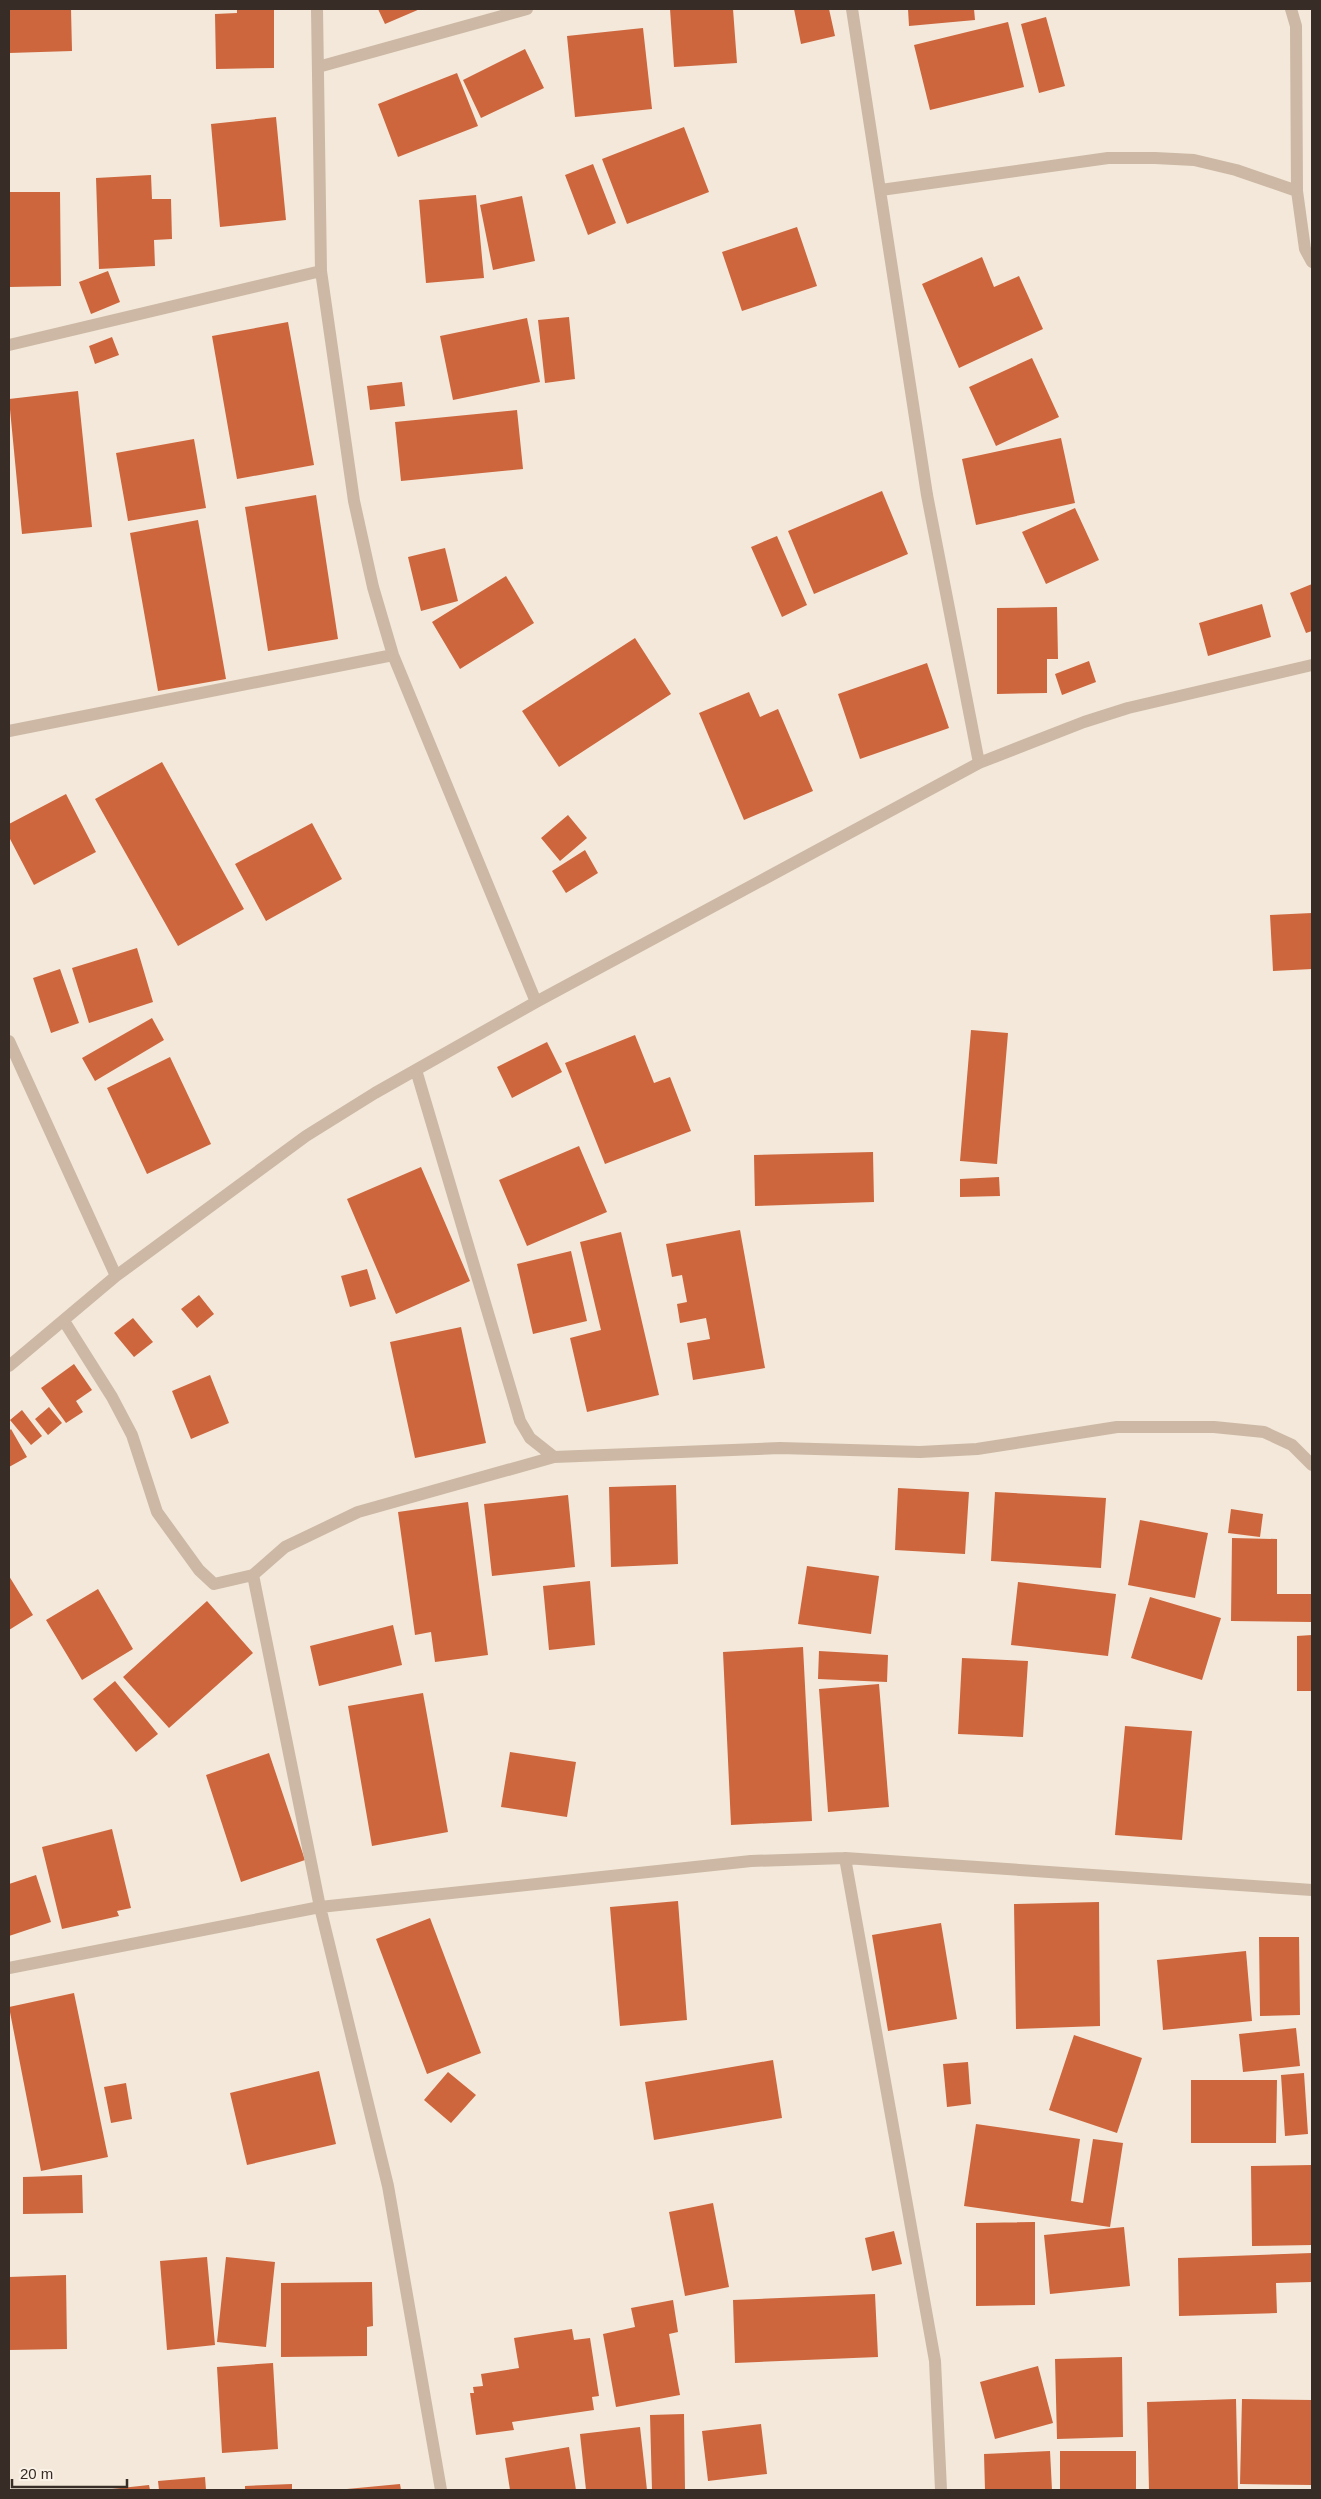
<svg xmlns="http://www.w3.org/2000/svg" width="1321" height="2499" viewBox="0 0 1321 2499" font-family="Arial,sans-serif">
	<rect width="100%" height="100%" fill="#f3e8d9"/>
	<!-- building -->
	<path fill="#cd663d" d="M9,9H71L72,51L9,53Z
		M237,9H274V68L216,69L215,14L237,13Z
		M378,9H420L385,24Z
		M670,9H733L737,63L674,67Z
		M794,9H829L835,36L801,44Z
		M908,9H974L975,20L909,26Z
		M1046,17L1065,86L1039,93L1021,24Z
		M1008,22L1024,87L930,110L914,45Z
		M643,28L652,109L575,117L567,36Z
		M525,49L544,88L481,118L463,80Z
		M457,73L478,126L398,157L378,104Z
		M276,117L286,220L220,227L211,124Z
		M684,127L709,192L627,224L602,159Z
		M593,164L616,223L588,235L565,175Z
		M151,175L152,199H171L172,239L154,240L155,266L99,269L96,178Z
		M9,192H60L61,286L9,287Z
		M476,195L484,278L426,283L419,200Z
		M522,196L535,261L493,270L480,205Z
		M797,227L817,286L742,311L722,252Z
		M982,257L994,287L1019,276L1043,329L959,368L922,284Z
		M108,271L120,302L91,314L79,282Z
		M569,317L575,379L545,383L538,320Z
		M527,318L540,382L453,400L440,336Z
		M288,322L314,465L237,479L212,336Z
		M112,337L119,355L95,364L89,346Z
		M1032,358L1059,417L996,446L969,387Z
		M402,382L405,406L370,410L367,386Z
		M78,391L92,527L22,534L9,399Z
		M517,410L523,469L401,481L395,422Z
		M1061,438L1075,503L976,525L962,459Z
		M194,439L206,508L128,521L116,453Z
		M882,491L908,554L814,594L788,531Z
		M316,495L338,639L268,651L245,507Z
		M1075,508L1099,560L1046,584L1022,532Z
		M198,520L226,679L158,691L130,533Z
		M777,536L807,605L782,617L751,547Z
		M445,548L458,601L421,611L408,557Z
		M506,576L534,623L460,669L432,622Z
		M1312,584V631L1306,633L1290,593Z
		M1262,604L1271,637L1208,656L1199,623Z
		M1057,607L1058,659H1047V693L997,694V608Z
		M635,638L671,694L559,767L522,711Z
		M1089,661L1096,682L1062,695L1055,674Z
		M927,663L949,728L860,759L838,694Z
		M749,692L760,717L778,709L813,791L744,820L699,713Z
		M162,762L244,909L178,946L95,799Z
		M66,794L96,852L34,885L9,837V824Z
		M568,815L587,838L560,861L541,838Z
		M312,823L342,879L266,921L235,864Z
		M585,850L598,873L566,893L552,871Z
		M1312,913V969L1273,971L1270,915Z
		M137,948L153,1002L89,1023L72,968Z
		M60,969L79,1023L51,1033L33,978Z
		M152,1018L164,1040L95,1081L82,1058Z
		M971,1030L1008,1033L997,1164L960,1161Z
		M635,1035L654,1083L670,1077L691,1131L605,1164L565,1063Z
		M547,1042L562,1072L512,1098L497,1067Z
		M170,1057L211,1144L147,1174L107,1088Z
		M579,1146L607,1212L527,1246L499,1180Z
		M873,1152L874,1202L755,1206L754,1155Z
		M421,1167L470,1281L396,1314L347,1199Z
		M999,1177L1000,1196L960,1197V1179Z
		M740,1230L765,1368L693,1380L687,1343L710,1339L706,1318L680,1323L677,1304L687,1302L682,1275L672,1277L666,1244Z
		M621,1232L659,1395L587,1412L570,1338L601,1330L580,1242Z
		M571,1251L587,1321L533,1334L517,1264Z
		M367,1269L376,1299L350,1307L341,1276Z
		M199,1295L214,1314L197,1328L181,1309Z
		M133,1318L153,1342L134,1357L114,1333Z
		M461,1327L486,1443L415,1458L390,1342Z
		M74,1364L92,1390L76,1401L83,1412L66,1423L41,1388Z
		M210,1375L229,1423L191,1439L172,1391Z
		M49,1407L62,1423L48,1435L35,1419Z
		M22,1410L42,1436L31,1445L10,1420Z
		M11,1429L27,1457L9,1467V1431Z
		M676,1485L678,1564L611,1567L609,1487Z
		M898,1488L969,1492L965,1554L895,1550Z
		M995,1492L1106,1498L1101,1568L991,1561Z
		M568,1495L575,1567L492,1576L484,1504Z
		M468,1502L488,1655L435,1662L431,1632L415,1635L398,1512Z
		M1231,1509L1263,1514L1260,1537L1228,1533Z
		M1140,1520L1208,1533L1195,1598L1128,1585Z
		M1232,1538L1277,1539V1594H1312V1622L1231,1621Z
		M807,1566L879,1576L871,1634L798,1624Z
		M9,1576L33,1615L9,1630Z
		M590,1581L595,1645L549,1650L543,1586Z
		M1018,1582L1116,1594L1108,1656L1011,1645Z
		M98,1589L133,1649L82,1680L46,1620Z
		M1150,1597L1221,1618L1202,1680L1131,1658Z
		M207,1601L253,1653L169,1728L123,1677Z
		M393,1625L402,1665L319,1686L310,1646Z
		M1312,1635V1691H1297V1636Z
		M803,1647L812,1821L731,1825L723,1652Z
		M819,1651L888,1655L887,1682L818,1679Z
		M962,1658L1028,1661L1023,1737L958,1734Z
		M115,1681L158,1734L136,1752L93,1699Z
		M879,1684L889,1807L828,1812L819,1689Z
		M423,1693L448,1832L372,1846L348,1706Z
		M1125,1726L1192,1731L1182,1840L1115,1835Z
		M510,1752L576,1762L567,1817L501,1807Z
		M269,1753L305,1860L241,1882L206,1775Z
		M112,1829L131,1908L117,1911L119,1916L62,1929L42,1847Z
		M36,1875L51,1922L9,1936V1884Z
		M678,1901L687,2020L620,2026L610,1907Z
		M1099,1902L1100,2026L1016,2029L1014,1904Z
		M430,1918L481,2053L427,2074L376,1939Z
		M941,1923L957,2019L888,2031L872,1935Z
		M1259,1937H1299L1300,2015L1260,2016Z
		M1246,1951L1252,2021L1163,2030L1157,1960Z
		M74,1993L108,2157L41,2171L9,2007Z
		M1296,2028L1300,2066L1243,2072L1239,2034Z
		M1074,2035L1142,2058L1117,2133L1049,2110Z
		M773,2060L782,2118L654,2140L645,2082Z
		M968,2062L971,2104L947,2107L943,2064Z
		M319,2071L336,2144L247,2165L230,2093Z
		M448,2072L476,2095L451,2123L424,2100Z
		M1304,2073L1308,2134L1285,2136L1281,2075Z
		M1191,2080H1277L1276,2143H1191Z
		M126,2083L132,2119L111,2123L104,2087Z
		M976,2124L1080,2139L1071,2201L1083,2203L1093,2139L1123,2143L1110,2227L964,2206Z
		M1312,2165V2245L1252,2246L1251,2166Z
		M82,2175L83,2213L23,2214V2177Z
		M713,2203L729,2287L685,2296L669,2212Z
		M1035,2222V2305L976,2306V2223Z
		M1124,2227L1130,2286L1050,2294L1044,2235Z
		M894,2231L902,2264L872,2271L865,2238Z
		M1312,2253V2282L1276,2283L1277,2313L1179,2316L1178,2258Z
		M207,2257L215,2345L167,2350L160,2261Z
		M226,2257L275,2262L266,2347L217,2342Z
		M66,2275L67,2349L9,2350V2277Z
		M372,2282L373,2326L367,2327V2356L281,2357V2283Z
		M875,2294L878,2357L735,2363L733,2300Z
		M673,2300L678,2332L669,2334L680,2395L616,2407L603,2334L635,2327L631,2308Z
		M572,2329L574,2340L590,2338L599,2396L592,2397L594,2410L512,2422L514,2430L476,2435L470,2393H474L473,2387L483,2386L481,2374L519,2368L514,2338Z
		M1122,2357L1123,2437L1057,2439L1055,2359Z
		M273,2363L278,2449L222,2453L217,2367Z
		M1038,2366L1053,2423L995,2439L980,2382Z
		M1236,2399L1238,2490H1149L1147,2402Z
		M1242,2399L1312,2400V2485L1240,2484Z
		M684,2414L685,2490H652L650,2415Z
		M761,2424L767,2474L708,2481L702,2431Z
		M640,2427L647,2490H586L580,2434Z
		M569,2447L576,2490H510L505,2458Z
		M1050,2451L1052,2490H985L984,2454Z
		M1060,2451H1136V2490H1060Z
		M205,2477L206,2490H159L158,2481Z
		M292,2484V2490H245V2486Z
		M400,2484L401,2490H347V2489Z
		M149,2485L150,2490H112V2489Z"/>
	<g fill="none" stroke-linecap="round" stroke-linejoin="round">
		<!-- minor -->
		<path stroke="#ccb8a4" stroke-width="12" d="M317,9L321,271L354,501L373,587L393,655L536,1002
			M852,9L927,495L979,763
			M1291,9L1296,26L1297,191L1305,249L1312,262
			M318,67L527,9
			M881,190L1108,158H1155L1194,160L1236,170L1297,191
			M9,345L321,271
			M9,731L393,655
			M9,1041L116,1276
			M416,1070L520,1421L530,1438L554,1457
			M64,1321L112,1397L132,1435L157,1512L199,1570L214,1584L253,1575L285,1547L358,1512L554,1457L780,1448L920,1452L977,1449L1117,1427H1214L1264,1432L1292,1445L1312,1465
			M9,1366L116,1276L306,1136L375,1093L536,1002L979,763L1084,722L1128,708L1312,665
			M253,1575L320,1907L388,2186L441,2490
			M845,1858L935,2361L941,2490
			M9,1968L320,1907L751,1861L845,1858L1312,1890"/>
	</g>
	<!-- border -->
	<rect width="1321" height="2499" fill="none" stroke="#372c26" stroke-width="20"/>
	<!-- scale -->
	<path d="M12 2479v8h115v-8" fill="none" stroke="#372c26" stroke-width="2.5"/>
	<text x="20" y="2479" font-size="15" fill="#372c26" stroke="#faf2e6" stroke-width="4" paint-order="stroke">20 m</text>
</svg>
